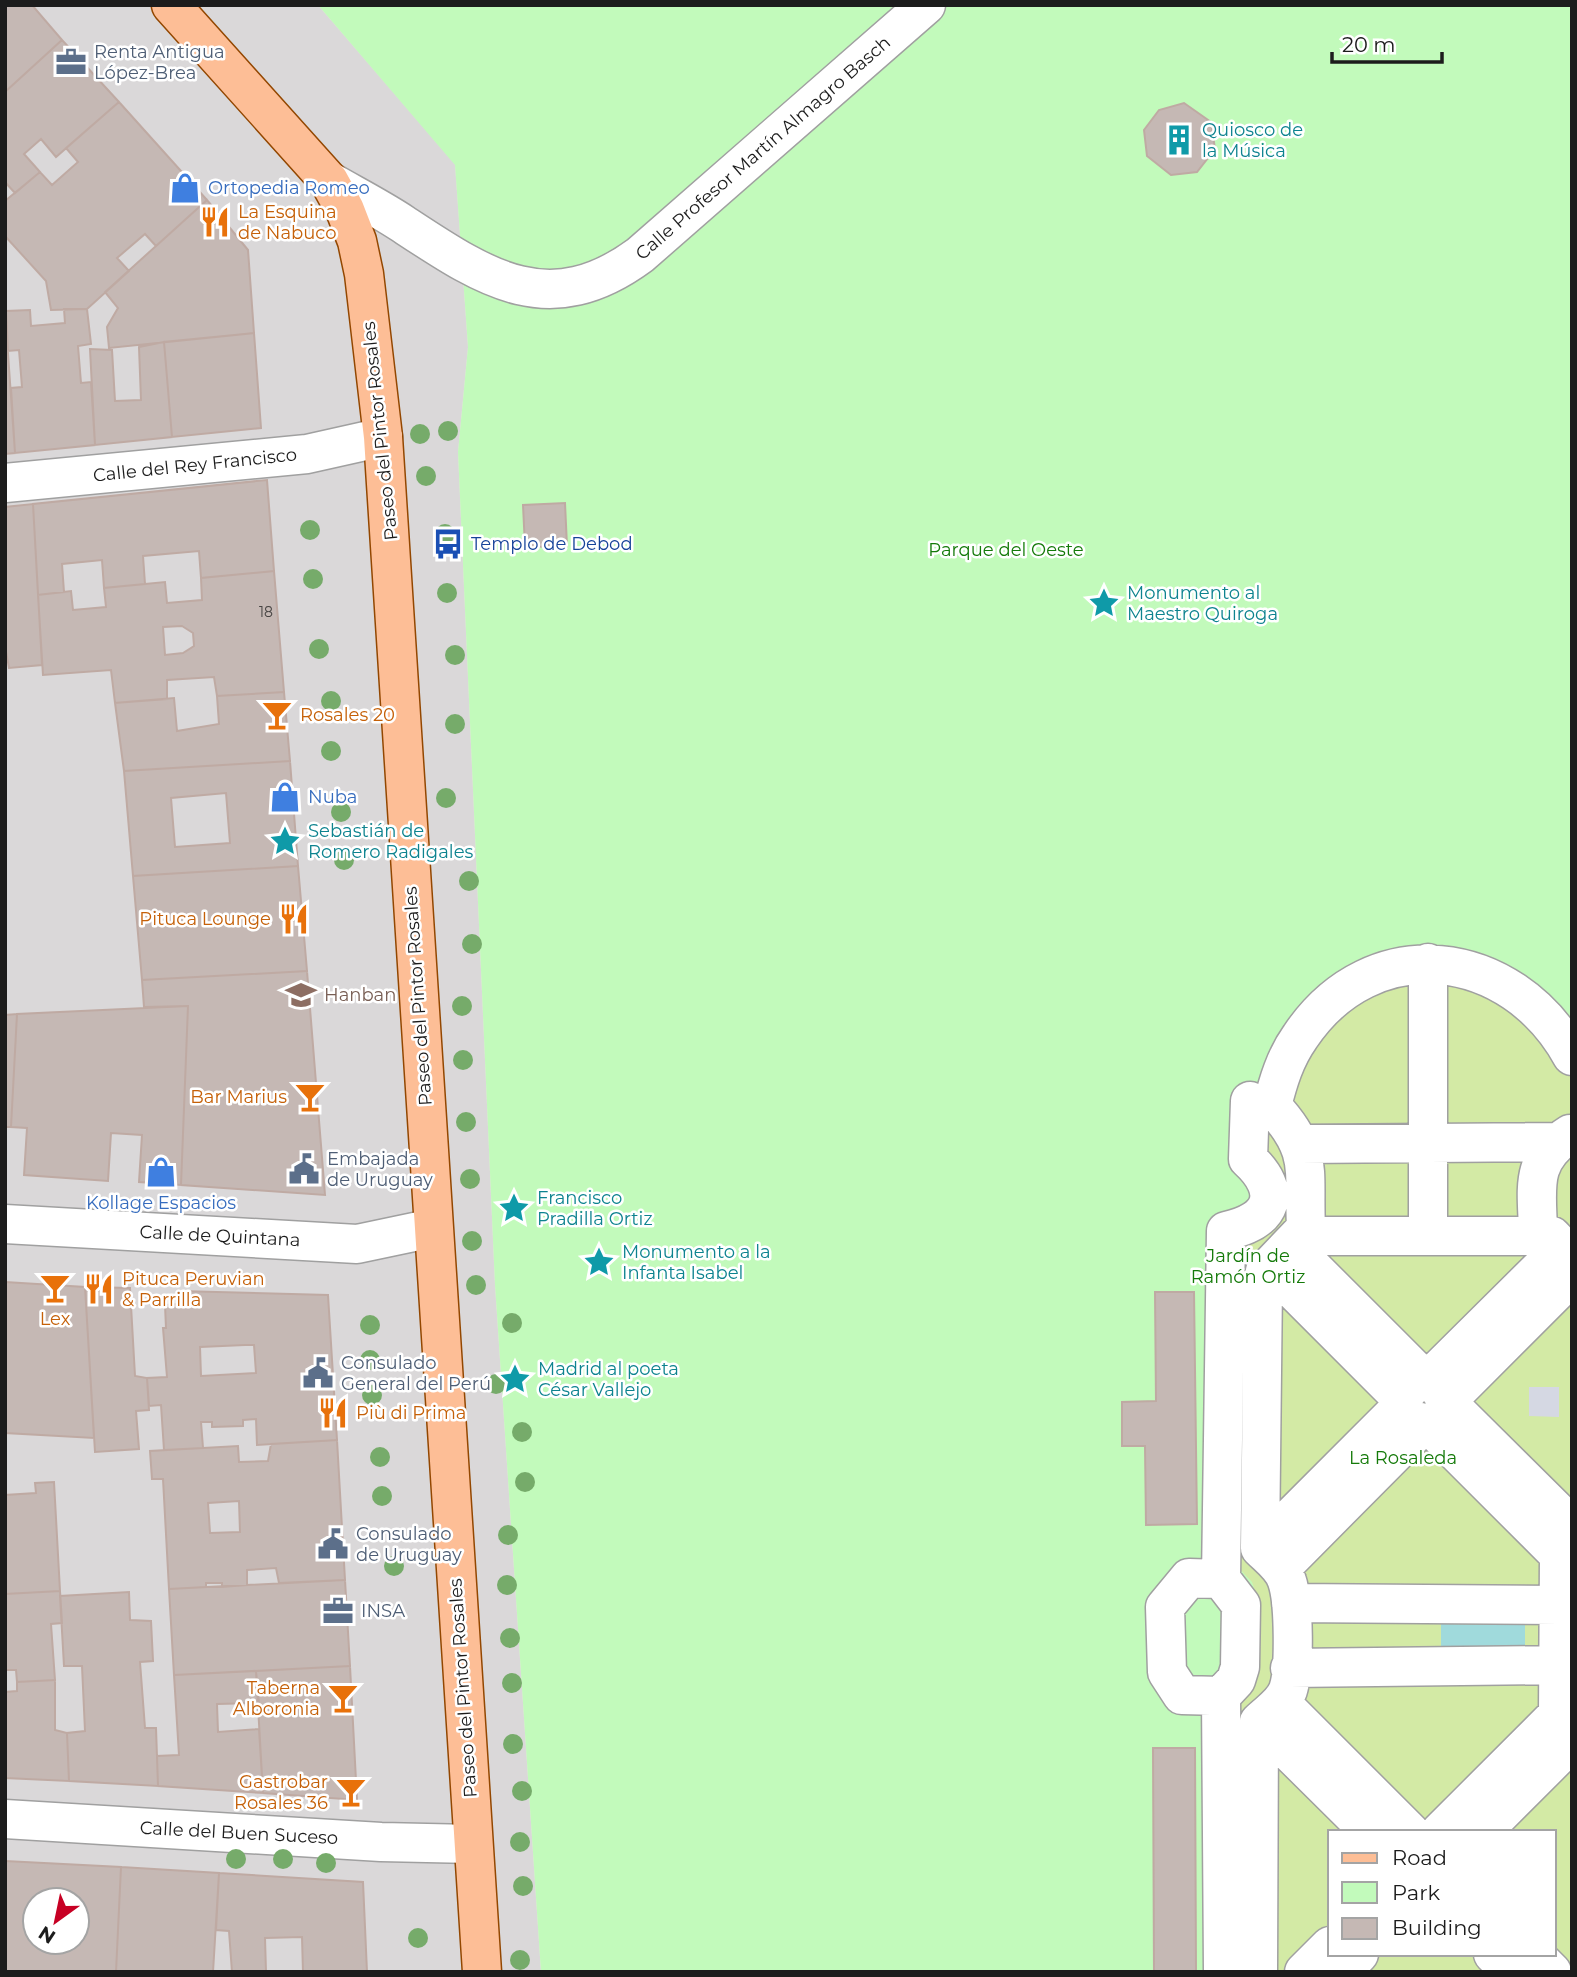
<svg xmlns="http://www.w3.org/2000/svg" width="1577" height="1977" viewBox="0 0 1577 1977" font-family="Montserrat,sans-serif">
	<rect width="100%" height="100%" fill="#ede7e1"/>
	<!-- residential -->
	<path fill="#dad8d9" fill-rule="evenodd" d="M5,5H318L455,164L468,347L458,452L495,1285L541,1972H5ZM35,1900H77V1942H35Z"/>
	<!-- grass -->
	<path fill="#d3eaa5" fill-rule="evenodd" d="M1572,893V1972H927L969,1094ZM1330,1832H1554V1954H1330Z"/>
	<!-- park -->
	<path fill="#c2fabb" d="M318,5H1572V1035L1476,958L1303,1011L1261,1151L1274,1165L1236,1248L1235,1564L1252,1582L1255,1591L1257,1679L1254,1688L1233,1709L1235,1972H541L495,1285L458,452L468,347L455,165Z"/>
	<!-- plaza -->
	<path fill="#d5d8e3" d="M1529,1387H1559V1417L1529,1416Z"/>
	<!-- water -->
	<path fill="#a0dadc" d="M1441,1624L1525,1625V1647L1441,1646Z"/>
	<!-- building -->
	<path fill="#c5b8b4" stroke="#bfaaa3" stroke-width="2" fill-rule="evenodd" d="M5,5H32L62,40L5,92Z
		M62,40L119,102L56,157L41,139L24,154L40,172L15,193L5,182V92Z
		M119,102L207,200L156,246L145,234L117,258L129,271L87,309L51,310L46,281L5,236V201L40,172L52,185L78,162L66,148Z
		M1184,103L1211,122L1215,149L1197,172L1171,175L1147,156L1144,130L1159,110Z
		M207,200L248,250L254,333L109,348L107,327L118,308L105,292Z
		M64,309H87L91,344L78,346L81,383L91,382L95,445L15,453L11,388L22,387L19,350L8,351L6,311L30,310L31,326L65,323Z
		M5,311L15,453L5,454Z
		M254,333L261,428L172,437L164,342Z
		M164,342L172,437L95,445L90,349L112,350L115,401L141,400L139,347Z
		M267,480L274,571L201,578L199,551L143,556L145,584L104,588L102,560L62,564L64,592L38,595L33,504Z
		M565,503L567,546L525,547L523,505Z
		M33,504L42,665L9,668L5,646V507Z
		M274,571L284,692L217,696L214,677L167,680V699L115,703L111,670L43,675L38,595L71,591L73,610L106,607L104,588L165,582L167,603L202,600L201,578ZM182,626L193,633L194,646L183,653L165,655L163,627Z
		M284,692L290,761L124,771L115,703L174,698L177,731L219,724L217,696Z
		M290,761L298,866L133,876L124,771ZM226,793L230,843L175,847L171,798Z
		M298,866L307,971L142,980L133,876Z
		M307,971L325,1195L181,1185L188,1006L144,1007L142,980Z
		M188,1006L181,1185L139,1182L142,1135L111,1133L108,1181L24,1175L27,1128L11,1127L17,1014Z
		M17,1014L11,1127H5V1015Z
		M5,1282L85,1287L94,1438L5,1433Z
		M85,1287L130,1288L135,1376L147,1378L149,1410L136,1411L139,1449L95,1452Z
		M178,1291L328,1295L337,1440L257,1445L256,1419L243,1420V1426L212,1427V1422H201L203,1448L164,1450L161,1405L149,1406L147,1378L167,1377L163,1328H166L165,1305L179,1304ZM245,1345H254L256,1373L201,1376L200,1347Z
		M1155,1292H1194L1197,1524L1146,1525L1145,1446H1122V1402L1156,1401Z
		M337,1440L345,1580L279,1583L276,1568L247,1570V1585L222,1587V1583H206V1587L169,1589L163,1479H152L150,1451L238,1446L239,1462L268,1461L271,1444ZM239,1501L240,1532L210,1533L208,1503Z
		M54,1482L60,1591L5,1594V1495L36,1493L35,1483Z
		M345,1580L350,1666L174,1675L169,1589Z
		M60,1591L62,1623L51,1624L55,1680L17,1682L16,1670H5V1594Z
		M129,1592L130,1620L151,1621L153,1661L140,1662L145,1728H156L158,1786L69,1781L67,1733L85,1731L82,1666H64L60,1596Z
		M350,1666L357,1800L263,1793L256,1671Z
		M256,1671L259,1703L217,1704L218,1732L259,1729L263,1793L158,1786L157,1756L179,1755L174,1675Z
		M55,1680V1730L67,1733L69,1781L5,1778V1692L17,1691V1682Z
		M1153,1748H1195L1196,1972H1154Z
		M5,1861L121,1867L116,1972H5ZM35,1900H77V1942H35Z
		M121,1867L219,1873L213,1972H116Z
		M219,1873L363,1882L367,1972H303L302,1937L265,1938L266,1972H232L229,1931L216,1930Z"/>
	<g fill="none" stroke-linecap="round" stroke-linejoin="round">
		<!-- minor casing -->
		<g stroke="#a0a0a0" stroke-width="41">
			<path id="minor" d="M329,181C353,195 379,208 403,224C485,278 549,322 640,255L926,5
				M5,483L307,454L383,437
				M1428,963V1236
				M1300,1144L1557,1142
				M5,1224L357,1244L433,1228
				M1303,1231L1319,1236H1552L1572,1257
				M1538,1236C1538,1192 1527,1161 1570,1134
				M1290,1245L1416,1371L1420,1383
				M1269,1266L1395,1392L1405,1396
				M1433,1384L1436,1372L1562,1247
				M1443,1396L1456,1392L1572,1276
				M1444,1408L1456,1411L1572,1526
				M1433,1421L1436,1432L1559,1555L1558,1714L1440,1832
				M1260,1548L1263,1284L1265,1271L1306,1228C1303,1171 1315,1152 1272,1106C1278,1082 1285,1058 1300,1037C1372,929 1512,947 1572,1056
				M1260,1548L1395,1413L1405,1410
				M1281,1568L1416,1432L1420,1422
				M1221,1579L1189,1578L1165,1607L1167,1672L1182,1695L1221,1696
				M1291,1603L1559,1605
				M1290,1668L1559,1665
				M1281,1703L1410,1832
				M1259,1722L1370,1832
				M5,1819L381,1842L473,1844
				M1482,1832L1572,1742
				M1493,1954L1511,1972
				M1534,1954L1552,1972
				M1223,1972L1221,1696L1236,1680L1240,1667L1241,1605L1221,1579L1226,1231C1273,1221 1284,1192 1248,1159L1250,1101
				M1258,1972L1259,1722C1269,1712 1283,1704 1288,1690C1295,1669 1294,1602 1287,1581C1283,1567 1270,1558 1260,1548
				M1304,1972L1330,1946
				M1342,1972L1359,1954"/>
		</g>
		<!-- major casing -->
		<g stroke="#934700" stroke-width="41">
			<path id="major" d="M171,5L329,181L345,210L357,241L364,274L383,437L482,1972"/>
		</g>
		<!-- minor -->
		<use href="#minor" stroke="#fff" stroke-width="38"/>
		<!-- major -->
		<use href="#major" stroke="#fdbe96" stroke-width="38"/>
	</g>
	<!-- trees -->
	<g fill="#76ab6a">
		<circle cx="448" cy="431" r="10"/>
		<circle cx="420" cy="434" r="10"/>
		<circle cx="426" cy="476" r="10"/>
		<circle cx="310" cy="530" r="10"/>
		<circle cx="445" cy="534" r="10"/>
		<circle cx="313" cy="579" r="10"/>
		<circle cx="447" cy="593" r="10"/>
		<circle cx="319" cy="649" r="10"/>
		<circle cx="455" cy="655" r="10"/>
		<circle cx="331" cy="701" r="10"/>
		<circle cx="455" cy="724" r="10"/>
		<circle cx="331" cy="751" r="10"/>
		<circle cx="446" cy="798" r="10"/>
		<circle cx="341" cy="812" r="10"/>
		<circle cx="344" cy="860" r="10"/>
		<circle cx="469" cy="881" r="10"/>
		<circle cx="472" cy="944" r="10"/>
		<circle cx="462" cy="1006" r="10"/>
		<circle cx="463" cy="1060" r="10"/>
		<circle cx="466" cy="1122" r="10"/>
		<circle cx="470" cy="1179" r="10"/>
		<circle cx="472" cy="1241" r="10"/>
		<circle cx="476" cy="1285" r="10"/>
		<circle cx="512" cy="1323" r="10"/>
		<circle cx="370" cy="1325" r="10"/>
		<circle cx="370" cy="1360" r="10"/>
		<circle cx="496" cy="1384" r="10"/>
		<circle cx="372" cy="1395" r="10"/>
		<circle cx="522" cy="1432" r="10"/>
		<circle cx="380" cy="1457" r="10"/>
		<circle cx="525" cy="1482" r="10"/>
		<circle cx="382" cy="1496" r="10"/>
		<circle cx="508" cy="1535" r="10"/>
		<circle cx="394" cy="1566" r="10"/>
		<circle cx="507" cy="1585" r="10"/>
		<circle cx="510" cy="1638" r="10"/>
		<circle cx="512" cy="1683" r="10"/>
		<circle cx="513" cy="1744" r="10"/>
		<circle cx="522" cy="1791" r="10"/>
		<circle cx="520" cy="1842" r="10"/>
		<circle cx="236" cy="1859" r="10"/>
		<circle cx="283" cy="1859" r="10"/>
		<circle cx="326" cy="1863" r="10"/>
		<circle cx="523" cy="1886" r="10"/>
		<circle cx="418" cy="1938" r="10"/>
		<circle cx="520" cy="1960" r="10"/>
	</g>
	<!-- icons -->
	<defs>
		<g id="office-bare" transform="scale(2.415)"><path d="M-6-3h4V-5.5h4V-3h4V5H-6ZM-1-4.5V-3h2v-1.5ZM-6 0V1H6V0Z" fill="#5c6f8a" stroke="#fff" stroke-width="2.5" paint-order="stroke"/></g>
		<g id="building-bare" transform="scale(2.415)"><path d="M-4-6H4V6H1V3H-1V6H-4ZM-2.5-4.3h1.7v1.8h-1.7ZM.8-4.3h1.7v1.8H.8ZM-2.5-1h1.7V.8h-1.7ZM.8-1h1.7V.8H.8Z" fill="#0f9aa8" stroke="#fff" stroke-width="2.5" paint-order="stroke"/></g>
		<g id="shop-bare" transform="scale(2.415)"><path d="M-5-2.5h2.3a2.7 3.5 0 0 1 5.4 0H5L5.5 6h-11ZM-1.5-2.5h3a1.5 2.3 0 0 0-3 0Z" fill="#3f7fe0" stroke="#fff" stroke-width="2.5" paint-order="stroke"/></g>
		<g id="restaurant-bare" transform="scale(2.415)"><path d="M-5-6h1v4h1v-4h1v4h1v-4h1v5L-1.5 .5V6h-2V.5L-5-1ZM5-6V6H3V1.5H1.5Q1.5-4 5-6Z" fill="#e8710a" stroke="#fff" stroke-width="2.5" paint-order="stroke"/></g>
		<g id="bus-bare" transform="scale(2.415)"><path d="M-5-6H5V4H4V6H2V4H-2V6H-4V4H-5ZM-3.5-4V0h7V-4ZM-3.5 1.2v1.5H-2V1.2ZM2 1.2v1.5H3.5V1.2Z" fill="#1a4fb4" stroke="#fff" stroke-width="2.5" paint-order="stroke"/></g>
		<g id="sight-bare" transform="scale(2.415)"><path d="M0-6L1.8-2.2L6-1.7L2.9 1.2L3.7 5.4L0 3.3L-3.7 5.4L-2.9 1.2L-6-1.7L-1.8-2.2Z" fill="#0f9aa8" stroke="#fff" stroke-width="2.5" paint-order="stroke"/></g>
		<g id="bar-bare" transform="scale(2.415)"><path d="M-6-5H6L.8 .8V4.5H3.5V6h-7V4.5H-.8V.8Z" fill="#e8710a" stroke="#fff" stroke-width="2.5" paint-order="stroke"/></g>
		<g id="university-bare" transform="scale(2.415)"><path d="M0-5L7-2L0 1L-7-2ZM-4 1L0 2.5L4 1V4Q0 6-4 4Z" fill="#8d6e63" stroke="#fff" stroke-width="2.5" paint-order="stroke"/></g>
		<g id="civic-bare" transform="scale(2.415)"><path d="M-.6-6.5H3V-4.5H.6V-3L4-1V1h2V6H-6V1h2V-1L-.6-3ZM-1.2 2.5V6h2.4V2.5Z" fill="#5c6f8a" stroke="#fff" stroke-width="2.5" paint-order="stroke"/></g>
	</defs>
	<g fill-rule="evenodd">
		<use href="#office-bare" x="71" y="62"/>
		<use href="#building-bare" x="1179" y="140"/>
		<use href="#shop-bare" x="185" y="188"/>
		<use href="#restaurant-bare" x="215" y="222"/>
		<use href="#bus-bare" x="448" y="544"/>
		<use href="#sight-bare" x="1104" y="603"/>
		<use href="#bar-bare" x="277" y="715"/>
		<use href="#shop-bare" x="285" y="797"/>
		<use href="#sight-bare" x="285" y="841"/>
		<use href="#restaurant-bare" x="294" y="919"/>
		<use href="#university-bare" x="301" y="995"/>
		<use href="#bar-bare" x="310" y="1097"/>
		<use href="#civic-bare" x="304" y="1169"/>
		<use href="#shop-bare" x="161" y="1172"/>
		<use href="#sight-bare" x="514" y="1208"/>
		<use href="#sight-bare" x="599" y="1262"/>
		<use href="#bar-bare" x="55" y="1288"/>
		<use href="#restaurant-bare" x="99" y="1289"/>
		<use href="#civic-bare" x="318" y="1373"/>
		<use href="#sight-bare" x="515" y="1379"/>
		<use href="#restaurant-bare" x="333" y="1413"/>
		<use href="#civic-bare" x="333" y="1544"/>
		<use href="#office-bare" x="338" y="1611"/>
		<use href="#bar-bare" x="343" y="1698"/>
		<use href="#bar-bare" x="351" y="1792"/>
	</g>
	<g text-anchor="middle" stroke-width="5" stroke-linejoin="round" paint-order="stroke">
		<!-- number labels -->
		<g font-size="14" fill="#464342">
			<text x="266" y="617">18</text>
		</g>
		<!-- service labels -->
		<g font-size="18" fill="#4e5e75" stroke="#fff" text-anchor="start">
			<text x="94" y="58">Renta Antigua<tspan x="94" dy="21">López-Brea</tspan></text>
			<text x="327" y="1165">Embajada<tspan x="327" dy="21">de Uruguay</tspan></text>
			<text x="341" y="1369">Consulado<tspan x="341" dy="21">General del Perú</tspan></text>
			<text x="356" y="1540">Consulado<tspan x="356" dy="21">de Uruguay</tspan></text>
			<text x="361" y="1617">INSA</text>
		</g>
		<!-- culture labels -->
		<g font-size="18" fill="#0d838f" stroke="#fff" text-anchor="start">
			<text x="1202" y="136">Quiosco de<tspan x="1202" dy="21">la Música</tspan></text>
			<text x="1127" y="599">Monumento al<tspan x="1127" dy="21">Maestro Quiroga</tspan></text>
			<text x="308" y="837">Sebastián de<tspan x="308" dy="21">Romero Radigales</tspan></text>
			<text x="537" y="1204">Francisco<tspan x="537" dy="21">Pradilla Ortiz</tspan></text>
			<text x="622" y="1258">Monumento a la<tspan x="622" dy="21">Infanta Isabel</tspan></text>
			<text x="538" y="1375">Madrid al poeta<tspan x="538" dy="21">César Vallejo</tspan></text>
		</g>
		<!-- street labels -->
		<g font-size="18" fill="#1c1c1c" stroke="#fff">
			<text transform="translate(763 148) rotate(-41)" y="6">Calle Profesor Martín Almagro Basch</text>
			<text transform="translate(380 431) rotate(-96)" y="6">Paseo del Pintor Rosales</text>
			<text transform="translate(195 465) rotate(-6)" y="6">Calle del Rey Francisco</text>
			<text transform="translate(418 996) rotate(-94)" y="6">Paseo del Pintor Rosales</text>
			<text transform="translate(220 1236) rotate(3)" y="6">Calle de Quintana</text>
			<text transform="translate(463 1688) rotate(-94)" y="6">Paseo del Pintor Rosales</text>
			<text transform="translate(239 1833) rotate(3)" y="6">Calle del Buen Suceso</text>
		</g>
		<!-- shop labels -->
		<g font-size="18" fill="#366cbe" stroke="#fff" text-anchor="start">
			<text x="208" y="194">Ortopedia Romeo</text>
			<text x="308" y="803">Nuba</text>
			<text x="161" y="1209" text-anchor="middle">Kollage Espacios</text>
		</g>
		<!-- food labels -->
		<g font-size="18" fill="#c56008" stroke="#fff" text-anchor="start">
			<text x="238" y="218">La Esquina<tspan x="238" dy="21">de Nabuco</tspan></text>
			<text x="300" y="721">Rosales 20</text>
			<text x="271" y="925" text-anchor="end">Pituca Lounge</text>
			<text x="287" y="1103" text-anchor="end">Bar Marius</text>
			<text x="122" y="1285">Pituca Peruvian<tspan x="122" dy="21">&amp; Parrilla</tspan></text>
			<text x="55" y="1325" text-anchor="middle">Lex</text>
			<text x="356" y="1419">Più di Prima</text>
			<text x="320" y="1694" text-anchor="end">Taberna<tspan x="320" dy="21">Alboronia</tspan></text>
			<text x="328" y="1788" text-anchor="end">Gastrobar<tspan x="328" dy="21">Rosales 36</tspan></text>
		</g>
		<!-- transit labels -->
		<g font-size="18" fill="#164399" stroke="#fff" text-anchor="start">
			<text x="471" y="550">Templo de Debod</text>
		</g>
		<!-- park labels -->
		<g font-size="18" fill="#147a09" stroke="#fff">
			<text x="1006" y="556">Parque del Oeste</text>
			<text x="1248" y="1262">Jardín de<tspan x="1248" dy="21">Ramón Ortiz</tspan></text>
			<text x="1403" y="1464">La Rosaleda</text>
		</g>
		<!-- education labels -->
		<g font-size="18" fill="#785e54" stroke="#fff" text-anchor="start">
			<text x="324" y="1001">Hanban</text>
		</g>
	</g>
	<!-- border -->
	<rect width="1577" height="1977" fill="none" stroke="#1c1c1c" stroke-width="14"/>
	<!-- legend -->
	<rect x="1328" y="1830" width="228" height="126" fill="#ffffff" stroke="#a4a4a4" stroke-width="2"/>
	<rect x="1342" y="1853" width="35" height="10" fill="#fdbe96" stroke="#a4a4a4" stroke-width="2"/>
	<text x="1392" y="1865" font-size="21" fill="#1c1c1c">Road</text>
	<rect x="1342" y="1882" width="35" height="21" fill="#c2fabb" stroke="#a4a4a4" stroke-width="2"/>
	<text x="1392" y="1900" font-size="21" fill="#1c1c1c">Park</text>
	<rect x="1342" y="1918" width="35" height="21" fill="#c5b8b4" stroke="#a4a4a4" stroke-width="2"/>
	<text x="1392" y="1935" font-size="21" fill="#1c1c1c">Building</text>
	<!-- north arrow -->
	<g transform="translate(56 1921) rotate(213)"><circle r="33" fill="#ffffff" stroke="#a4a4a4" stroke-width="2"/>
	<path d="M0-5L12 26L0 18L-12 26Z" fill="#c70024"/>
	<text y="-10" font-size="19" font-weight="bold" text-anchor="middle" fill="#1c1c1c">N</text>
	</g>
	<!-- scale -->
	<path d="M1332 52v10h110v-10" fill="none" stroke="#1c1c1c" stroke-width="3.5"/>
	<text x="1342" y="52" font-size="21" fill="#1c1c1c" stroke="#ffffff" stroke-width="5" paint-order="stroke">20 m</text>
</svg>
